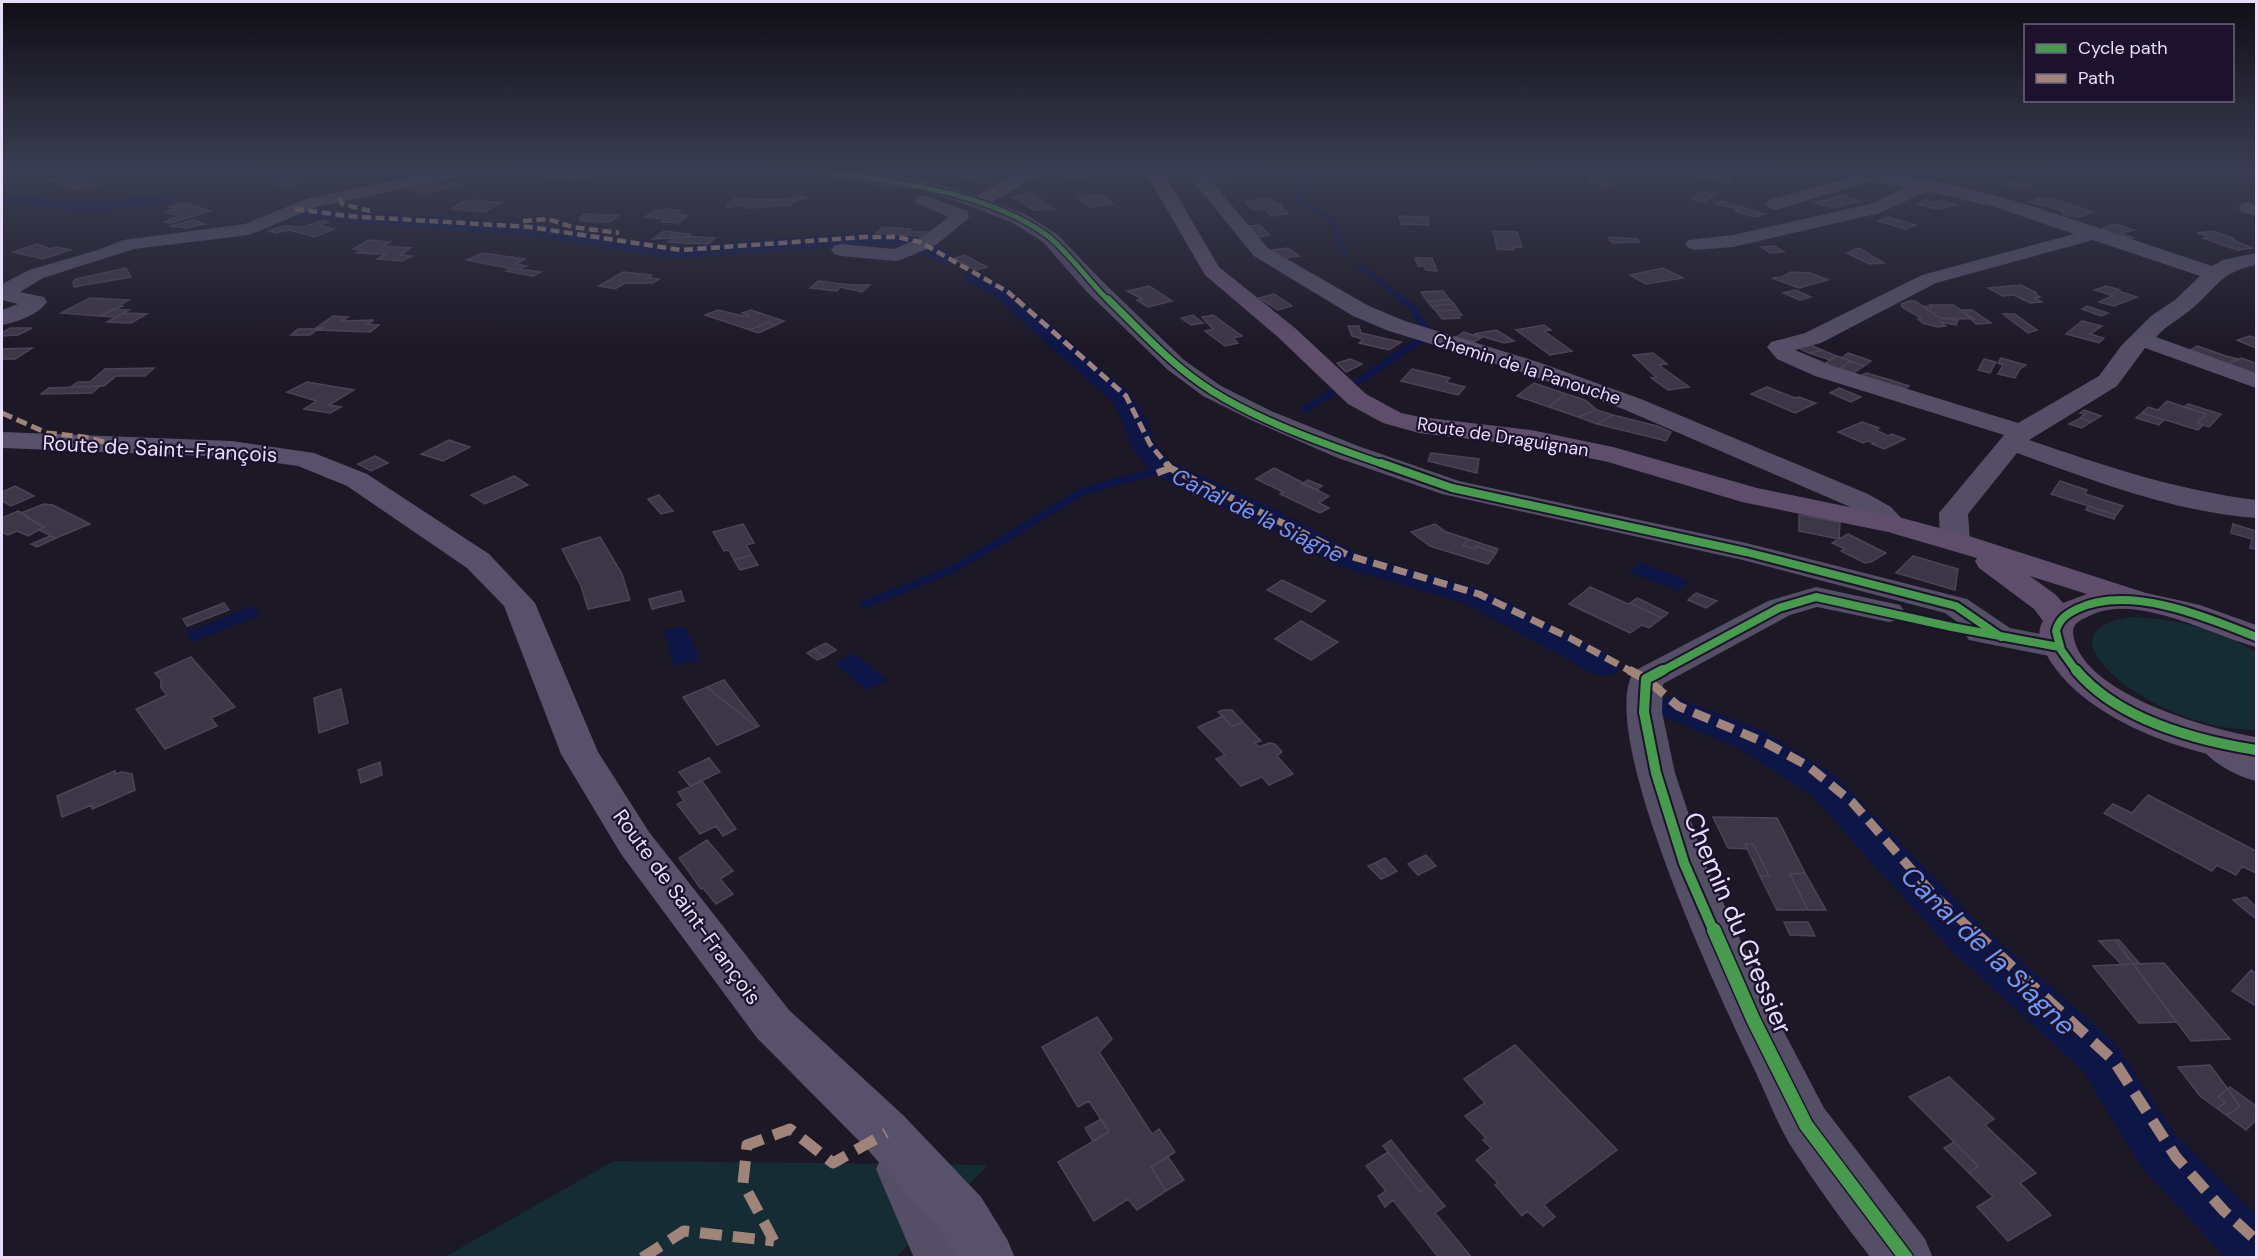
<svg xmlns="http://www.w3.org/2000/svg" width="2258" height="1259" viewBox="0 0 2258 1259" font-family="'DM Sans',sans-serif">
	<rect width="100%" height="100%" fill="#1d1826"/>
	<!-- green -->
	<path fill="#162c34" d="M2129,617C2174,618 2217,629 2256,652V730C2223,730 2188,720 2158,705C2123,688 2047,632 2129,617Z
		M614,1161L988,1165L896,1257L443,1258Z"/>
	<!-- water -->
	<path fill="#0e1547" d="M1639,562L1688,581L1679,591L1629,572Z
		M253,606L260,615L193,642L187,632Z
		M685,627L701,660L674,666L664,629Z
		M854,653L888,680L867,690L835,664Z"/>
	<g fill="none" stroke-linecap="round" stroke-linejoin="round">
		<!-- stream-far2 -->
		<path stroke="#0e1547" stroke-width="5" d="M1294,170L1300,183L1298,200L1330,218L1346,255
			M1360,266L1404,301"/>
		<!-- stream-far1 -->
		<path stroke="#0e1547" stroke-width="7" d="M1402,299L1413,308L1425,328
			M1357,382L1423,338
			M1305,409L1331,394"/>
		<!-- stream -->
		<path stroke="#0e1547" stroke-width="8" d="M865,604L956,568L1084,491L1163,469"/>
		<!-- canal -->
		<path fill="#0e1547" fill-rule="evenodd" d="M2,170H14L12,173L2,177Z
			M171,193L177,194L180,198L177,202L94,212L2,204V194L94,202Z
			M297,207L532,224L670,247L859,233H895L925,240L952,255L955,259L952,263L945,265L912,248L895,245H859L670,259L532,236L344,222L291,216L288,212L291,208Z
			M974,271L1008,288L1129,393L1146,418L1155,443L1172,463L1279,511L1355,553L1486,591L1616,659L1620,666L1616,673L1604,676L1592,673L1464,603L1335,565L1259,523L1154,475L1130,445L1122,418L1112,402L994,296L967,281L964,277L967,273Z
			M1672,696L1764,731L1836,776L1982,927L2115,1043L2176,1136L2256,1215V1258H2226L2142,1168L2083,1071L1952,951L1810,794L1740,749L1660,715L1655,707L1660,699Z"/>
	</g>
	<!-- building -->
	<path fill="#3d3647" stroke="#4c4358" stroke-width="1.5" d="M972,170L997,173L988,182L970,180L973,178L963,177Z
		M1057,170H1085L1093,176L1069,178Z
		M1202,170L1222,172L1231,182L1214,184Z
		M1553,170H1584L1583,176Z
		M1591,171L1608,172L1607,179L1590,177Z
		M1701,171L1731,174L1732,182L1701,179Z
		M581,172L592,177L573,181L564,177L553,180L543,176L554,173L568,175Z
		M74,175L98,185L75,190L50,180Z
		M290,177L309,179L291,186L274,184Z
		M1590,177L1607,179L1606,183H1611L1610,186L1589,181Z
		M437,181L443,185L456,182L462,185L422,193L409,188Z
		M2012,181L2032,186L2025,189L2005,184Z
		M1700,192L1714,195L1705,202L1692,199Z
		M1032,193L1040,199L1054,209L1033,210L1014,197Z
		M1101,194L1113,204L1090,207L1078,197Z
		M1842,195L1860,201L1849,204L1831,198Z
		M802,196L807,198L794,201L791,205L764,207L766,204H750L754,199L788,200Z
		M1271,198L1276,203L1282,204L1283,206L1280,207L1288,214L1271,216L1265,209L1253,210L1245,202Z
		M2039,198L2053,199L2093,212L2081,217L2064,215L2060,210L2029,202Z
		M733,199H754L750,204H766L764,207L746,208L748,205L727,207Z
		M1829,199L1846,205L1835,208L1814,203Z
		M476,200L501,203L484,212L451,209L465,201Z
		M1924,200L1934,203L1942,200L1957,205L1937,209L1916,204Z
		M1722,201L1765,214L1755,217L1735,211L1739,209L1715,204Z
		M184,203L211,211L170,223L163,222L180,216L165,212L174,209L170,207Z
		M667,209L681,210L674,214L688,215L677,223L662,222L666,219L645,217L655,210L664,211Z
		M584,214L607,215H619L610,222L580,221L583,218H579Z
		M1399,216L1428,217L1429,225L1401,224Z
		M1889,217L1916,225L1905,229L1878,221Z
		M193,220L205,224L186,228L170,226Z
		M324,220L328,222L319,225L334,229L315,237L289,230L276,233L269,231L283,226L303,227Z
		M2116,224L2134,230L2120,233L2134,238L2130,239L2102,231L2104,227Z
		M1259,225L1270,235L1259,237L1248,226Z
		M883,227L911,229L908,232H934L929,237L876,233Z
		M664,231L690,234L689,236L699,237L653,239Z
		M1493,231L1517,232L1522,247H1513L1514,250L1497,249Z
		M2213,231L2235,239H2231L2252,248L2237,250L2203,238L2210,237L2197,233Z
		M672,236L699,237L715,238L708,244L668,242L673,239L669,238Z
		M1609,237L1638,239L1639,242L1614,243L1609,240Z
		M369,240L390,242L383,246L411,248L400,255L412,256L402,261L377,259L386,254L356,253L362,250L353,249Z
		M37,244L50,249L57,247L70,250L43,259L13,252Z
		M1774,246L1784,252L1771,253L1761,247Z
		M1288,248L1299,256L1283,258L1271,250Z
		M1859,248L1884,263L1869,264L1847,253Z
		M482,253L525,259L516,264L526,266L517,270L467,260Z
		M964,255L987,267L976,270L953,259Z
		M1415,258H1432L1437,271L1426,270L1424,266H1418Z
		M126,268L131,277L74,287L73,282L76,279Z
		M1663,268L1683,278L1646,284L1630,275Z
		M511,269L526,270L541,272L533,276L506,271Z
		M623,272L652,275L649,278L659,279L653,283H625L615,289L599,286Z
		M1791,272L1810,273L1828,280L1799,288L1772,278L1782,277Z
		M818,281L851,285H870L862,292L840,287L837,291L810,288Z
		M2021,285L2037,293H2034L2040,297L2035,298L2042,302L2030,303L2014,295L2003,296L1988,288Z
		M1149,286L1172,301L1148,307L1137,300L1142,299L1127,291Z
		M2106,286L2120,290L2110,295L2095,290Z
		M1795,290L1811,297L1800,300L1783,293Z
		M1443,291L1450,300L1427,301L1421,292Z
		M2121,292L2137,297L2114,306L2099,302Z
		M1274,294L1292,306L1278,310L1259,298Z
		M90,298L129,300L121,304L123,306L99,316L61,313Z
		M1450,300L1454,304L1431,306L1427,301Z
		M1909,301H1915L1940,318L1958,320L1956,325L1940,322L1946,326L1937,327L1923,323L1918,319L1921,318L1902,307L1901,304Z
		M1454,304L1458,310L1436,311L1431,306Z
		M1930,305H1953L1974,319L1940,318L1923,306L1933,307Z
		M2087,306L2108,313L2101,316L2082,309Z
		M113,309L129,310L116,317L99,316Z
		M718,310L747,317L749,316L742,313L751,310L784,321L776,325L768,322L750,330L705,315Z
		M1458,310L1462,315H1459L1460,318L1442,319L1436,311Z
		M1961,310H1972L1991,323L1976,324Z
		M124,313L147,314L131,323L107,322Z
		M2003,314H2015L2037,330L2028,333Z
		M1193,315L1203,323L1191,325L1181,318Z
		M1213,315L1242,336L1233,338L1238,343L1225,346L1205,331L1213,329L1202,317Z
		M333,316L348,317L342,321L374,320L367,324L379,325L370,332L319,330L322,328H316Z
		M2082,321L2102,326L2090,334L2104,338L2099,343L2066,334Z
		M768,322L776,325L758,333L750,330Z
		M1544,325L1551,330L1544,331L1572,351L1550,355L1516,330Z
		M1348,326H1359L1361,333L1401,342L1389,350L1359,343L1363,339L1352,336Z
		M10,328H32L18,335L2,336V333Z
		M298,329H318L310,335H291Z
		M1496,330L1514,341L1504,343L1474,334Z
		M1464,332L1481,338L1474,342L1456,337Z
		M2250,336L2256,338V348L2237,340Z
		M1806,343L1822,350L1809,353L1794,346Z
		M2197,346L2226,356L2238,359L2226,365L2187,352Z
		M32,348L15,359H2V349Z
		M1822,350L1837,356L1830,360L1809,353Z
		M1653,353L1667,364L1659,365L1689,387L1668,390L1651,378L1656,377L1633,355Z
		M1848,353L1871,361L1864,366L1842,358Z
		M1837,356L1851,361L1836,371L1821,366Z
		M2001,358L2026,365L2020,369L2015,378L1998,374L2003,365L1998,363Z
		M2241,358L2256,363V374L2226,365Z
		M1350,359L1362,364L1346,372L1337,363Z
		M1984,359L1996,362L1990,373L1978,370Z
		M1851,361L1864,366L1849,376L1836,371Z
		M154,368L145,376H116L104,386L71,387L78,382H90L105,369Z
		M1412,369L1450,378L1446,382L1465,387L1458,395L1401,381Z
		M1866,373L1887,379L1909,386L1904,389L1855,379Z
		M307,382L354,390L329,405L341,407L330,413L304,409L317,401L287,392Z
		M1534,383L1566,394L1549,407L1517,396Z
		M100,386L92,393L41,394L49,388Z
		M1767,387L1795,398L1799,397L1816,403L1795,413L1751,394Z
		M1839,388L1861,397L1851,402L1830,393Z
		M1566,394L1585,400L1597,410L1578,417L1549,407Z
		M2167,401L2206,414L2197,423L2203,425L2198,430L2142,413L2148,407L2158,410Z
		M2188,404L2221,414L2209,427L2197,423L2206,414L2184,407Z
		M1597,410L1613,415L1597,424L1578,417Z
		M2084,410L2101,416L2091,422L2080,418L2085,414L2080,413Z
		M2142,413L2164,420L2159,425L2136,418Z
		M1613,415L1657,426L1671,432L1666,441L1597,424Z
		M2080,418L2091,422L2082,428L2069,424Z
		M1862,422L1879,428L1876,430L1888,436L1892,434L1905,439L1884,449L1872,444L1874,443L1868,441L1863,443L1838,432Z
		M449,440L470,447L443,461L421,454Z
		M1431,453L1479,459L1477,473L1428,461Z
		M375,456L388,463L371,471L358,464Z
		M1274,468L1329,496L1319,503L1329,508L1320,513L1280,494L1283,492L1256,479Z
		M514,476L528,485L485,504L471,495Z
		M1308,480L1322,486L1316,490L1301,484Z
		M2060,481L2087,490L2085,494L2123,506L2116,515L2051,494Z
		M15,486L34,496L11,506L2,501V492Z
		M659,495L673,511L661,514L648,499Z
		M44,504L53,505L90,524L56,538L39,530L44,527L21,513Z
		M2088,506L2116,515L2114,519L2086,510Z
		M18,511L27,516L26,517L44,527L28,536L17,531L8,535L2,532V518Z
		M1799,515L1840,522L1839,539L1799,531Z
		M743,524L754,543L746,545L752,555L734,560L729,550L724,551L713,532Z
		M1435,524L1446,532L1468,539L1463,546L1475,549L1476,546L1496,553L1488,564L1430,546L1411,532Z
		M2233,524L2256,531V549L2250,548L2252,539L2231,533Z
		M1848,534L1886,553L1871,562L1865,563L1841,551L1845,549L1832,543Z
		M50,536L56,538L37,547L31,544Z
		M600,537L622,574L630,600L588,609L581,586L562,549Z
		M1468,539L1498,549L1496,553L1476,546L1475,549L1463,546Z
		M752,555L758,565L740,570L734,560Z
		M1913,556L1958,569L1955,590L1896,573Z
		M1282,580L1325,601L1311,612L1267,590Z
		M1590,587L1628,604L1630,603L1662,618L1649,628L1642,625L1630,633L1569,604Z
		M681,591L684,601L652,609L649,599Z
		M1696,593L1717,601L1706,608L1688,600Z
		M1637,598L1668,613L1662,618L1630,603Z
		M224,603L229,610L187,626L183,619Z
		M1301,621L1338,642L1311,660L1275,639Z
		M826,643L836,650L824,657L814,649Z
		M814,649L824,657L817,660L807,653Z
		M191,657L235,707L211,718L217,726L165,749L136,709L167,695L161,688V680L155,673Z
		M724,680L759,726L757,727L707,687Z
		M707,687L734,709L757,727L717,745L683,697Z
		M341,689L348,723L319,733L314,698Z
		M1223,710H1232L1243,722L1232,726L1218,712Z
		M1223,716L1232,726L1243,722L1261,741L1255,743L1259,747L1269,743L1275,744L1282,752L1277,756L1293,774L1269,785L1262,777L1241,786L1216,759L1225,755L1198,727Z
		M709,758L720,772L690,786L679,772Z
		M380,762L382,775L361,783L358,770Z
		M115,771V774L122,772L132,774L135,790L92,809V805L62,817L57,796Z
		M702,781L736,829L723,836L716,826L700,834L677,804L684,801L678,792Z
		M2148,795L2256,851V873L2242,866L2236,875L2217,865L2212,871L2104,813L2113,804L2132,813Z
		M1713,817L1777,818L1805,873L1790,874L1808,910H1777L1760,876H1769L1753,844H1745L1747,849L1728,848Z
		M707,840L733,871L720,879L733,894L716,904L703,888L701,889L679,858Z
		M1745,844H1753L1769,876H1760Z
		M1426,855L1436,866L1418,875L1408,864Z
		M1385,858L1397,871L1388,876L1375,863Z
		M1375,863L1388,876L1381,879L1368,866Z
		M1805,873L1826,910H1808L1790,874Z
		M2246,897L2256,907V919L2233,900Z
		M1784,922H1808L1815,936L1790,935Z
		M2115,940H2119L2140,964H2133Z
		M2115,940L2133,964L2122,965L2099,941Z
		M2164,963L2230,1039L2191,1041L2133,964Z
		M2133,964L2149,985L2177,1022L2139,1023L2093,966Z
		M2251,970L2256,973V1006L2232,991Z
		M1097,1017L1112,1039L1099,1052L1152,1134L1159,1129L1175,1152L1151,1167L1166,1191L1137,1210L1128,1199L1094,1221L1058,1162L1109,1132L1089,1101L1078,1107L1042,1047Z
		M1515,1045L1617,1150L1544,1205L1555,1217L1543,1226L1527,1211L1522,1216L1495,1185L1498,1183L1476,1160L1491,1148L1483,1140L1486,1138L1465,1116L1485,1103L1464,1079Z
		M2210,1065L2228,1089L2218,1097L2225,1102L2218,1109L2200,1096L2178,1067Z
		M1949,1077L1994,1119L1985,1125L2036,1173L2020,1183L2051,1215L2008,1241L1977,1207L1993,1197L1969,1173L1978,1166L1909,1097Z
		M2230,1087L2256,1106V1120L2246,1130L2226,1115L2240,1107L2228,1089Z
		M2228,1089L2240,1107L2226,1115L2218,1109L2225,1102L2218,1097Z
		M1101,1119L1109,1132L1093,1141L1085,1128Z
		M1391,1140L1428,1186L1420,1192L1383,1146Z
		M1954,1142L1978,1166L1969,1173L1944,1148Z
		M1388,1152L1420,1192L1428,1186L1445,1206L1435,1213L1472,1258H1439L1393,1200L1385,1207L1378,1196L1386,1191L1366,1166Z
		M1168,1157L1184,1180L1166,1191L1151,1167Z"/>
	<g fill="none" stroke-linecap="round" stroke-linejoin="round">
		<!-- minor -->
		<path fill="#544e66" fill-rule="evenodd" d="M443,170H477L474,174L468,175L317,207L249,235L134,249L43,278L20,292L44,297L47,302C38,315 17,322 2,325V310L18,304L2,300V284L29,270L101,249L123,240L245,224L306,199Z
			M807,170C863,170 923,176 976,196L1022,170H1044L1041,174L992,202L1025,214L1057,234L1103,282L1184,360L1221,386L1271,411L1358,446L1459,481L1746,543L1967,599L2010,628L2071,640L2076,647L2071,654L2059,658L1969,640L1964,633L1967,629L1945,613L1743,560L1442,494L1338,458L1253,421L1203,396L1168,370L1087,292L1043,242L1011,222L954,200L925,192L816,175L810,174Z
			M1184,170H1202L1268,248L1369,306L1405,321L1538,362L1641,399L1868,494L1891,507L1907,524L1902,530C1885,535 1882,527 1869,518C1862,514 1855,510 1848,506L1623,409L1522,372L1389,331L1353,316L1254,256Z
			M1819,170C1955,169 2085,225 2212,266L2223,260L2256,253V265C2217,273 2217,289 2189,311C2178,320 2166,326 2156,337L2256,373V388L2145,348L2117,386L2029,440C2105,466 2176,490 2256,500V518C2174,512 2095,481 2017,453L1968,514L1970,541L1966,547L1955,550L1944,547L1940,541L1939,513L2004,435L1815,376L1777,359L1767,347L1771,342L1805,333L1922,275L2074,234L1998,208L1927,191L1880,213L1733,247L1695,250L1688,248L1685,244L1688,240L1733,235L1874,203L1906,187L1869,182L1775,210L1769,208L1766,204L1769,200L1848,178L1822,174ZM2093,240L2200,276L2175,300L2151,316L2121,346L2099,376L2018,423L1833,366L1795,350L1821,343L1936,283Z
			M924,195L967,211L969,218L936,245L903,259L896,261L841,256L834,254L831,250L834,246L841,244L894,249L922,237L949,217L918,204L915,200L918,196Z
			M2248,202L2256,205V216L2241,212L2239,208L2241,204Z
			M1816,587L1900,605L1905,612L1900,619L1889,622L1817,607L1790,615L1663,684L1662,712L1675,773L1705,863L1772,1009L1824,1108L1925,1239L1933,1258H1871C1842,1221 1814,1182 1789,1143C1776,1121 1767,1096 1756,1073C1724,1006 1594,733 1634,671L1768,601Z
			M902,1144L920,1151L969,1258H914L876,1169L884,1151Z"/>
		<!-- secondary -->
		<path fill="#58516c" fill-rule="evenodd" d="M2,432L232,441L314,453L367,474L489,554L535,603L598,752L649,832L789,1010L904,1116L981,1197L1007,1239L1015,1258H957L943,1235L868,1150L757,1038L621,854L561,754L504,606L467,568L347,486L298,466L232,457L2,448Z
			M2216,730L2229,734L2256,751V781C2237,777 2208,761 2198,743L2203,734Z"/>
		<!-- primary -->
		<path fill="#5e4e6b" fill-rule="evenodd" d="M1144,170H1162L1219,267L1295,328L1366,394L1401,413L1420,417L1531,430L1613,447L1757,488L1902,518L1966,535L2146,593L2200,605L2256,625V647C2210,635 2136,592 2089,616C2081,620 2074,622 2073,631C2075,692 2209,729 2256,737V763C2188,755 2087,721 2049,659C2042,647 2035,634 2043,621L2034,609L1979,568L1975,561L1977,558L1888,532L1742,502L1608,462L1531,446L1419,433L1383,423L1348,404L1279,338L1205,275ZM2030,576L2087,594L2063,603L2056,595Z"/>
		<!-- quiet-far4 -->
		<path stroke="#a18479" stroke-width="4.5" stroke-dasharray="9 4.5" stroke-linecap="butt" d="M339,198L342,204L370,211
			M295,209L347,216L530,227L681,250L865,237H897L920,242L1008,292L1018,301
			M523,221L548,219L572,227L619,233"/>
		<!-- quiet-far3 -->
		<path stroke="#a18479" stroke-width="5" stroke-dasharray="11 5" stroke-linecap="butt" d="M1016,299L1126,396L1150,444L1167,465
			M2,413L47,433L84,437L125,447"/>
		<!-- quiet-far2 -->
		<path stroke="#a18479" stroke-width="7" stroke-dasharray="14 7" stroke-linecap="butt" d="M1166,463L1170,468L1350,556L1479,594L1570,638L1632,672
			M1157,473L1170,468"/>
		<!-- quiet-far1 -->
		<path stroke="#a18479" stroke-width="9" stroke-dasharray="17 9" stroke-linecap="butt" d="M1629,670L1646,679L1678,706L1766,743L1808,766L1852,802L1934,895L1974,932"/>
		<!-- quiet -->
		<path stroke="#a18479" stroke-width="11" stroke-dasharray="22 11" stroke-linecap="butt" d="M1972,930L2114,1061L2176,1157L2224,1211L2256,1240
			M774,1241L743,1183L747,1145L790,1129L833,1163L886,1133
			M642,1258L684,1231L774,1241"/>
		<!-- cycleway-far4 casing -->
		<g stroke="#1c122c" stroke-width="8">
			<path id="cycleway-far4" d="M816,170C891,182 987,190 1049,237C1070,254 1089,282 1109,301"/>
		</g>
		<!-- cycleway-far3 casing -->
		<g stroke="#1c122c" stroke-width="10">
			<path id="cycleway-far3" d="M1108,299C1141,331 1172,366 1212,391C1261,422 1330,446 1385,465"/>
		</g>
		<!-- cycleway-far2 casing -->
		<g stroke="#1c122c" stroke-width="12">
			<path id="cycleway-far2" d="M1381,463L1452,488L1746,552L1956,606L2001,637
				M1660,672L1779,608L1816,597L1952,627L2059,647
				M2077,672L2061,650L2056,631C2059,619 2067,614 2077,609C2129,584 2207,617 2256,637"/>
		</g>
		<!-- cycleway-far1 casing -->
		<g stroke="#1c122c" stroke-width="14">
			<path id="cycleway-far1" d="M1663,670L1646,679L1644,712L1656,773L1684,863L1714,932
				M2076,670C2118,720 2194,740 2256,750"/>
		</g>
		<!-- cycleway casing -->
		<g stroke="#1c122c" stroke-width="17">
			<path id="cycleway" d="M1714,930L1753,1019L1806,1125L1906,1258"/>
		</g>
		<!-- cycleway-far4 -->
		<use href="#cycleway-far4" stroke="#469c4c" stroke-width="5"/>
		<!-- cycleway-far3 -->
		<use href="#cycleway-far3" stroke="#469c4c" stroke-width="7"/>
		<!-- cycleway-far2 -->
		<use href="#cycleway-far2" stroke="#469c4c" stroke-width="8"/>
		<!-- cycleway-far1 -->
		<use href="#cycleway-far1" stroke="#469c4c" stroke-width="10"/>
		<!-- cycleway -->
		<use href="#cycleway" stroke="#469c4c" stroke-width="14"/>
	</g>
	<!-- sky -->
	<linearGradient id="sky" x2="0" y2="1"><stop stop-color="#100d15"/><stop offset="0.49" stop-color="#3a3d52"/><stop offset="1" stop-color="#3a3d52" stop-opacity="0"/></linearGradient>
	<rect width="2258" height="346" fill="url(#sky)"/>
	<g text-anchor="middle" stroke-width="4.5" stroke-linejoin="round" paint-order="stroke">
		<!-- far-street labels -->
		<g font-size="18" fill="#e9ddfe" stroke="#1c122c">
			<text transform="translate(1527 369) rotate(18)" y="6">Chemin de la Panouche</text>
			<text transform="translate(1503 437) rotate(9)" y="6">Route de Draguignan</text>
		</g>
		<!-- street labels -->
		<g font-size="21" fill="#e9ddfe" stroke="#1c122c">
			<text transform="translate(160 449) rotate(3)" y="7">Route de Saint-François</text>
			<text transform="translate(687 907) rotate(54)" y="7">Route de Saint-François</text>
		</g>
		<!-- water labels -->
		<g font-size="22" font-style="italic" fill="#6e99fc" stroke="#1c122c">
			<text transform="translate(1258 515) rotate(26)" y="8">Canal de la Siagne</text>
		</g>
		<!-- near-street labels -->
		<g font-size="26" fill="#e9ddfe" stroke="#1c122c">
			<text transform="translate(1738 923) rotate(67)" y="9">Chemin du Gressier</text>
		</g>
		<!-- near-water labels -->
		<g font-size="27" font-style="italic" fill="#6e99fc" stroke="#1c122c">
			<text transform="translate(1988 951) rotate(44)" y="9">Canal de la Siagne</text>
		</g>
	</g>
	<!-- border -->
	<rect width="2258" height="1259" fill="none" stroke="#e9ddfe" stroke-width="6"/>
	<!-- legend -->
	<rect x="2024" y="24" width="210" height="78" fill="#1c122c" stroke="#6e6380" stroke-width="1.5"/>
	<rect x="2036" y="44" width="30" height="9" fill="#469c4c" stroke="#6e6380" stroke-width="1.5"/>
	<text x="2078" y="54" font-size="18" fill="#e9ddfe">Cycle path</text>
	<rect x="2036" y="74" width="30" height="9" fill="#a18479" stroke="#6e6380" stroke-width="1.5"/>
	<text x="2078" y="84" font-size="18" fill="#e9ddfe">Path</text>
</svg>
